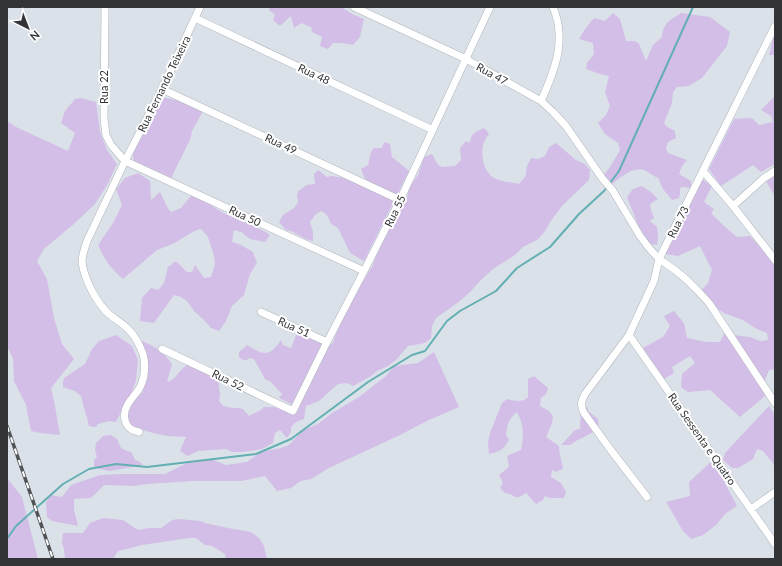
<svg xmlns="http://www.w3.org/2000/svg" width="782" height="566" viewBox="0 0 782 566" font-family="Lato,sans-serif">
	<rect width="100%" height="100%" fill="#dae1e8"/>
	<!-- green -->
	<path fill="#d3bee7" d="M270,7H331L332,8L341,7L354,15L364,19L360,37L353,45L342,43H333L328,49L320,46L322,37L312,32L311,27L301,23L294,28L291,16L280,26L273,20L275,15L269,10Z
		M613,13L620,19L626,41H635L639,44L646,61L653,45L662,37C663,23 670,20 681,13L710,17L730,32L727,46L702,78L689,86L677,87L673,92L672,103L664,123L666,126L675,131L676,138L668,142L666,148L668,153L687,160L682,166L679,174L691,181V188L684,187L680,188V193L679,198L672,200L663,189L658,178C653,176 649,172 644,170C633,166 620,178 612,184L604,175L610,167L620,150L618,143L605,134L598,123L606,115L610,106L605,92L609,76L600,74L586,69L587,63L594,54L593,43L579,39L585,29L594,18L605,21Z
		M775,34V55H769L773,39Z
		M775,96V164L761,172L753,165L721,186L709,169L734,119L752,118L759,125L773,122L771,116L761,110Z
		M162,97L179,101L203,111L192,131L190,140L173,174L172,178L134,161L133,156V151Z
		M81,98L96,102L100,132L107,150L117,164L107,185L95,204L75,223L44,249L37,261L47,279L54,318L62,344L74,359L51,388L55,406L60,435L40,433L31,431L26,405L14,381L13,359L7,346V121L16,127L68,151L75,133L61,123L65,111L75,99Z
		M484,128L487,131L489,135C487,136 486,138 485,140C479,150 483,172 494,178C498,180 505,182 509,182C513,183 515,183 519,184L526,176C525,169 528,164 531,158L538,159L545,156L549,147L556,143L576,160L585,164L590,170L589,180L562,206L550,222L547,228L542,235L537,240L523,247L515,255L493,269L480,281L471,291L460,301L436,318L432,326L431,338L425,343L408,346L397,359L388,366L377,371L371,376L353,386L347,383L338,384L319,401L306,406L304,419L296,422L291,427V432L287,438L280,430L275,433L273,443L262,449L243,452H232L226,449L198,451L188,456L180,451L186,437L167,436L153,433L133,427L128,422L127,417L130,407L133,401L143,392V388L148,378L142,341C157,348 162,350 172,364L167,382C175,380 177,374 182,369C185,366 188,364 191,362L218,378L220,394L219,401L223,406L233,408H238L243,409L249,416L261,410L264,407H273L285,410L288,413L292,414L297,412V407L279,398L282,394L271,382L265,379L254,359L249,358L247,360H243L239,357V352L247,345C264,356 269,357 281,340L283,345L291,348C294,343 294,337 298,333H301L328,346L333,343L336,334L344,315L362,283L373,265L376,256L399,208L408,195L409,188L418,175L424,157L432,154L438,165L442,167L455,166L461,160L460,148L466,141L470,143C471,133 475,132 484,128Z
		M384,142L390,144L392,157L409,171L364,261L350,253L338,228L331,224L328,217L326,214L321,211L316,214L310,222L313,232V241C303,240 296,231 286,230L279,222L283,215L294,208L298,202L297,196L298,191L307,185L315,184L314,174L318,170L327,177L332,176L365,182V179L361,169L368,165L371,152L374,148H382Z
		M138,173L150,181L151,200L160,192C164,199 166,207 171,212L181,208L190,197L196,193C204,200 212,207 222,212C237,220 255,225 270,235L265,242L250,239L241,232L234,230L232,242L241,245L253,252L257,263L250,274L244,295L232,306L226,321L219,331L211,328L204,320L194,311L187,301L181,297L174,295L167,305L154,323L140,321L142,298L151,288L158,290L164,283L168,267L176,261L187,272H192L195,265L204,278L211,277L215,264L214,256L208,237L201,229L194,231L175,243L157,250L123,279C110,268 105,260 98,245L113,223L122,205L116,189L125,178Z
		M775,175V195H774L766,181Z
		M702,179L712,186L704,202L714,209L711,213L724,226L737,237L750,236L773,261L775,265V369L769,370L765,380L766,395L740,417L710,390L688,392L681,387L682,374L695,363L690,356L672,367L674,373L664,379L647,357L643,348L663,337L670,326L664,316L674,311L684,323L687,338L706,342H720L724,334L750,337L760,341L768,340L767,333L755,328L743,320L726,314L719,310L701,291L708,283L712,270L700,246L678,256L665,254Z
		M642,186L651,192L658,199L650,204L651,210L654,218L650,221L657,227L658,238L657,245L650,244L639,227L627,197L633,189Z
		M116,335L132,346L138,360L136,380L132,392L126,400L120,414L116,422L109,421L98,424L97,426L94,427L89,426C87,416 83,406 81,396L75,391L63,387V382L64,378L85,364L92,349L99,341Z
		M434,352L459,407L429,420L400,435L329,468L311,479L301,481L291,488L277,491L265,476L241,481H192L147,484L134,486L104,485L91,498L74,499V510L78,526L52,521L47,517L46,503L50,495L62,497L71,485L100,475L121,474H165L189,462L211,459L226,465L247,462L261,452L281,448L289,445L303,430L318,424L332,413L359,397L386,376L394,366L418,363Z
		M534,376L548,388L546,394L541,398L540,406L549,411L553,416L552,423L546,437L559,446C559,454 562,461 563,469L555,472L552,470L551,477L561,483L566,492L564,498H550L545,496L543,500L536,504L526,493C514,502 516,494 505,493L500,488L503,483L499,475L509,467L507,456L521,450C524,436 524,424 517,412C509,418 507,425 506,435L509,440C503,450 501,451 489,454L488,442L490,433L502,403L507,399C514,401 523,403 528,397V379Z
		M769,406L775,415V466L763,451L757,449L753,459L738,468H732L723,460L725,453Z
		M588,407V411L598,419L599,427C592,435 579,438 570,445H561L575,430L580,429L581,408Z
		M111,435L117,439L121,448L127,451L131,452L133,455L135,460L140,462L143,465L110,471L99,469L94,466V460L97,457L95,450L96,443L103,436Z
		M713,460L737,506L725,514L716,525L703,535L691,539L683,531L666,502L690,496L689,482Z
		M7,478L22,497L38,559H7Z
		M103,518L123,520L138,530L149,528H161L172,520L179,519L200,521L205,523L228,528L251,532L259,538L264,546L267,559H226L225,554L212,546L205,545L196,538H189L142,545L118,551L113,559H65L64,549L62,543L63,533H83L90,523Z"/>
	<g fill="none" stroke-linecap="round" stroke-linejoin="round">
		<!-- stream -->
		<path stroke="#63afb2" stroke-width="2" d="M7,538L9,536L16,526L63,484L89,469L116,464L147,467L256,454L291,439L368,382L412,355L425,351L447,321L460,311L496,291L517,268L550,247L579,214L604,191L619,171L693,7"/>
		<!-- minor casing -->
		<g stroke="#afb5bc" stroke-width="8">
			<path id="minor" d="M105,7L104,119L106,135L111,145L125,161L364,271
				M354,7L466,59L541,101L553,112L566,126L602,178L613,191L640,236L649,248L659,259L675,270L687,280L698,291L709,303L775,403
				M195,18L433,130
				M162,89L400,200
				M541,101C555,70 567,40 553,7
				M703,171L733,206L775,260
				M733,206L764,178L775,171
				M261,312L327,342
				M629,335L775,544
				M162,349L293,411L325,346L364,271L400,200L490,7
				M139,432C137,431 133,431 131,429C123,424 123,412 128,404C131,399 135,395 139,389C145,379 146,365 143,354C140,346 136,337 129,330C124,324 116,320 110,315C97,304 84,279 82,262C82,255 85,247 87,241L125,161L162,89L200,7
				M647,497L610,449L584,413C580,406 581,401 585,394L629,335L654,281L659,259L775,26
				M751,509L775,492"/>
		</g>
		<!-- minor -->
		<use href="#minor" stroke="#fff" stroke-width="7"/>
		<!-- rail casing -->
		<g stroke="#515457" stroke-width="3.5">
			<path id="rail" d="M7,426L53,559"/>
		</g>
		<!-- rail -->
		<use href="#rail" stroke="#fff" stroke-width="2" stroke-dasharray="6" stroke-linecap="butt"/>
	</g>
	<g text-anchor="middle" stroke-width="4" stroke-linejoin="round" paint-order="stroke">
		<!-- street labels -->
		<g font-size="11" fill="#323437" stroke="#fff">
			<text transform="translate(314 74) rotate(25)" y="4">Rua 48</text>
			<text transform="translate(492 74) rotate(29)" y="4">Rua 47</text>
			<text transform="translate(164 84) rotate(-64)" y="4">Rua Fernando Teixeira</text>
			<text transform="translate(104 87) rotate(-90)" y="4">Rua 22</text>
			<text transform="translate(281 144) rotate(25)" y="4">Rua 49</text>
			<text transform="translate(395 211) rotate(-64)" y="4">Rua 55</text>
			<text transform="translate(245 216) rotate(25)" y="4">Rua 50</text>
			<text transform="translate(678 222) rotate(-63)" y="4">Rua 73</text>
			<text transform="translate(294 327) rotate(24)" y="4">Rua 51</text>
			<text transform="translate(228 380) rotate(26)" y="4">Rua 52</text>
			<text transform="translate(702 439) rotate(55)" y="4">Rua Sessenta e Quatro</text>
		</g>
	</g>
	<!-- border -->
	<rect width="782" height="566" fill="none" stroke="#323437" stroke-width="16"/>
	<!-- north arrow -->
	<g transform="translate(28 28) rotate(138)" stroke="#ffffff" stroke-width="3" paint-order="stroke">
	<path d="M0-3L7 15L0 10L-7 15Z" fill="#323437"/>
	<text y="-6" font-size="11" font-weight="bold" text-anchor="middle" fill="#323437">N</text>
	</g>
</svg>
